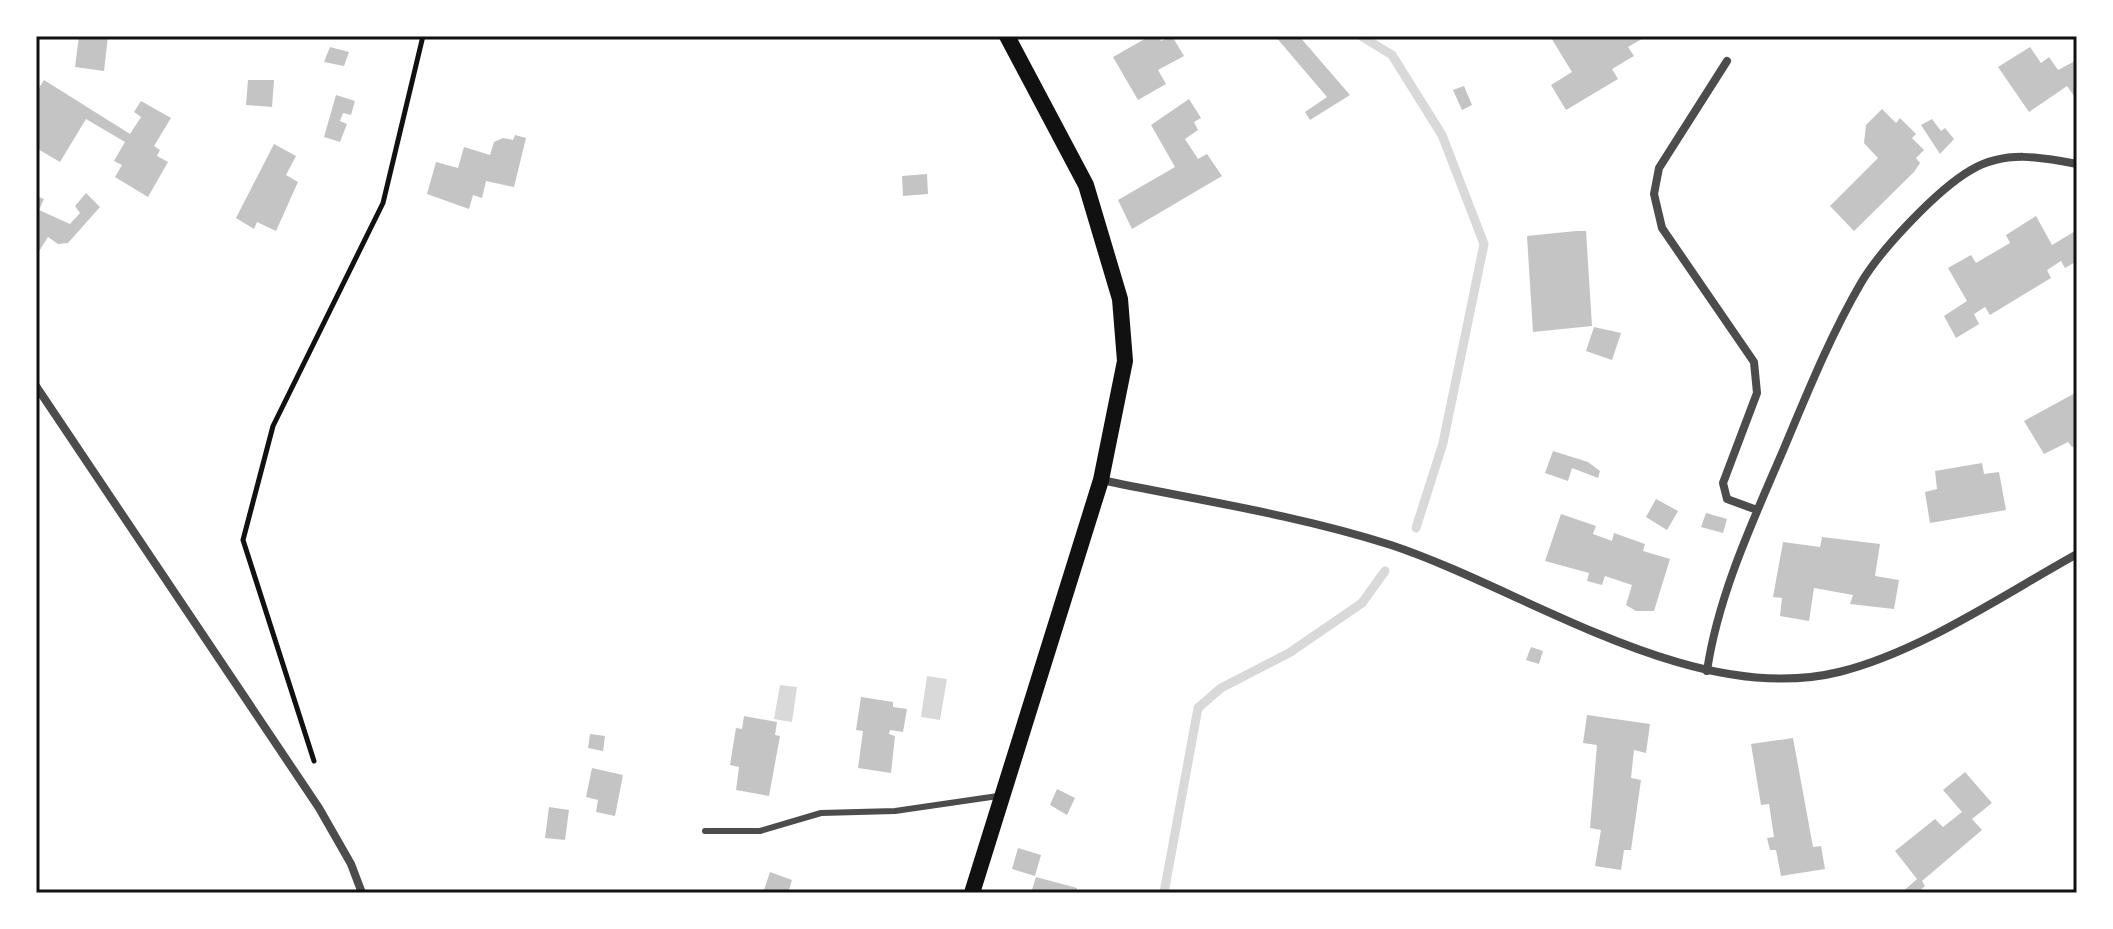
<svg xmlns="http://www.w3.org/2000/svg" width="2113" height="929" viewBox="0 0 2113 929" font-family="Merriweather,serif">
	<rect width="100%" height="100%" fill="#fff"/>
	<!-- water -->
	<path fill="#d9d9d9" d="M927,676L947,679L940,720L921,717Z
		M780,685L797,687L792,722L774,719Z"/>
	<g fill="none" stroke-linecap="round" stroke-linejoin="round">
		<!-- stream -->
		<path stroke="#d9d9d9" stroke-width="9" d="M1361,36L1392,55L1442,135L1484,244L1443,443L1416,528
			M1164,893L1198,708L1221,688L1289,653L1362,603L1385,571"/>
	</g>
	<!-- building -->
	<path fill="#c4c4c4" d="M79,36H108L104,71L75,67Z
		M1150,36H1159L1161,41L1172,36L1184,56L1158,70L1166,84L1138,100L1113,57Z
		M1275,36H1299L1350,95L1310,120L1305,112L1327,97Z
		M1550,36H1578L1580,39L1585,36H1647L1628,47L1634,56L1612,69L1618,79L1566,110L1551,85L1572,72Z
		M330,47L349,52L344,66L324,62Z
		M2030,47L2041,63L2049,57L2058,70L2077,60V100L2067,86L2029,112L1998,67Z
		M44,80L130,134L141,117L134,112L141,101L171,118L154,146L160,150L157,156L168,162L148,197L115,177L122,165L114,161L125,142L86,119L60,162L36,148V93Z
		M248,80H274L272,107L246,105Z
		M1464,86L1472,105L1462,110L1453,90Z
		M336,95L355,101L351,115L343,113L340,121L347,124L340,142L324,137Z
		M1189,99L1201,118L1194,122L1198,130L1185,139L1198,159L1207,154L1222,176L1132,229L1118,200L1175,167L1151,125Z
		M1882,109L1896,123L1900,118L1916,134L1912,138L1924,150L1916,158L1920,163L1914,172L1854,231L1830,206L1878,158L1864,143L1866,125Z
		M1932,119L1941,131L1945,128L1954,139L1940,154L1921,125Z
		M515,135L526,138L514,187L486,181L482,198L473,195L469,209L427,194L436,162L458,168L464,147L490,155L494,142L503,138L513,140Z
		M274,144L296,156L286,175L298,182L276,231L257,222L254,229L236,218Z
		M927,174L928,194L903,196L902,176Z
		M86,193L100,207L68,243L58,244L48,237L36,256V196L44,199L39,210L70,224L80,213L75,206Z
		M2036,216L2052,245L2077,230V261L2065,268L2061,261L2047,270L2051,278L1990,315L1985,307L1974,314L1979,324L1956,338L1944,316L1967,301L1948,268L1971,255L1976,263L2010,243L2006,235Z
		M1576,231H1586L1592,326L1533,332L1527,236Z
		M1594,327L1621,333L1612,360L1586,351Z
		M2077,392V445L2072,447L2068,442L2044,454L2024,421Z
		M1553,451L1588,462L1600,471L1598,478L1572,468L1568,481L1545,473Z
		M1982,463L1984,474L1999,472L2006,510L1930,523L1925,492L1937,489L1935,471Z
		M1656,499L1678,511L1667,530L1646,517Z
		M1706,513L1727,519L1723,533L1701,527Z
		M1561,514L1596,526L1593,534L1612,541L1614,533L1645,544L1643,551L1670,559L1654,611H1636L1626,605L1632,585L1605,576L1602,585L1587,581L1589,573L1545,561Z
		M1822,537L1880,544L1875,576L1899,580L1894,609L1850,604L1853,595L1814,588L1809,621L1780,616L1782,598L1773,597L1783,542L1820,547Z
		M1531,647L1543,651L1539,664L1526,660Z
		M861,697L893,702V707L907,709L903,732L890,730L889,734L895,736L891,773L858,768L863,731L856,730Z
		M1587,715L1650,724L1646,753L1634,750L1631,778L1641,780L1631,850H1624L1621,870L1595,866L1601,830L1590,828L1597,745L1583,743Z
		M744,716L777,722L775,735L780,736L769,796L736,790L739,767L730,765L736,728L742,729Z
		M590,734L605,736L603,751L588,748Z
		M1793,738L1813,847L1821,846L1825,869L1781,876L1776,850H1770L1767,838L1774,837L1769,804L1761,805L1751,744Z
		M592,768L623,775L615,816L596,812L598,800L586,797Z
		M1965,772L1992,803L1972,819L1982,830L1922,881L1925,886L1917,893H1901L1917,879L1895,851L1935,819L1943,827L1962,812L1943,790Z
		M1057,789L1075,798L1067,815L1050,805Z
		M549,807L569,810L565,840L545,838Z
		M1018,848L1041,855L1035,876L1012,869Z
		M770,872L792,880L788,893H763Z
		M1036,877L1077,888L1076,893H1031Z"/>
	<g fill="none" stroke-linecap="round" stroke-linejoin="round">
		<!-- path -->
		<path stroke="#111" stroke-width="5" d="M314,761L243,540L273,426L383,203L423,36"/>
		<!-- service -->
		<path stroke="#4c4c4c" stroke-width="6" d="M705,831H760L821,813L895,811L998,796"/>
		<!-- minor -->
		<path stroke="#4c4c4c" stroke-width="8" d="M1727,61L1659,168L1654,194L1662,228L1754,362L1757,393L1723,483L1727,499L1757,510
			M36,386L319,808L351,864L362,893
			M1101,480C1198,500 1297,515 1391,545C1526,590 1693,708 1839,672C1920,652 2003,595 2077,554
			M1707,671C1718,596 1752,523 1782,453C1806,396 1830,336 1861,283C1881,249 1938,189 1971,170C2005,150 2041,157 2077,164"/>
		<!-- secondary -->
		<path stroke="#111" stroke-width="16" d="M972,893L1101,480L1125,361L1120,299L1086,185L1007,36"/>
	</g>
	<!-- border -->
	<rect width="2113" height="929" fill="none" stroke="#ffffff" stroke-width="76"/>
	<rect x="38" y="38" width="2037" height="853" fill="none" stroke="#111" stroke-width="3"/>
</svg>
